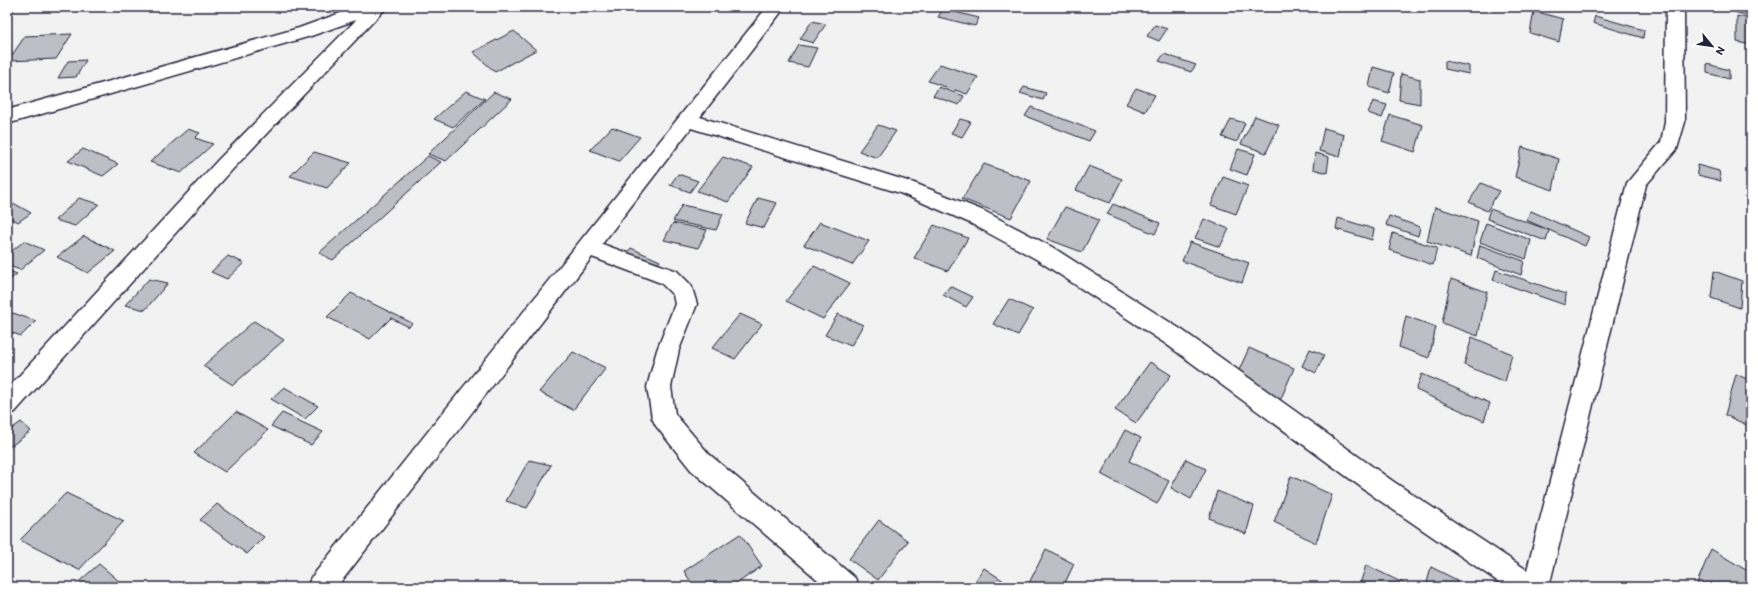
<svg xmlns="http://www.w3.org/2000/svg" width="1758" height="594" viewBox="0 0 1758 594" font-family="Itim,sans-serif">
	<rect width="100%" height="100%" fill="#f2f2f3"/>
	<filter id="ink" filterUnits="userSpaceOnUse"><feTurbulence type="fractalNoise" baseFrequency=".025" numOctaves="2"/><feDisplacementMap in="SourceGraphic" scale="8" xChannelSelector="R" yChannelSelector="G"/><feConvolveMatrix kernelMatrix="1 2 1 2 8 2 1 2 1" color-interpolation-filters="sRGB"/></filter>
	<g filter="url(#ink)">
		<!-- building -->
		<path fill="#bebec6" stroke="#22223b" d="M7,7H15L12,13H7Z
			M129,7H162L158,11Z
			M1718,7H1751V17Z
			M943,9L979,18L975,26L938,17Z
			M1534,11L1563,19L1559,42L1530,33Z
			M1595,16L1644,30L1643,38L1593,23Z
			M1737,16L1751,19V45L1737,42Z
			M812,21L826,24L813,43L800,39Z
			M1155,25L1167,29L1159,41L1147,36Z
			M514,31L536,50L495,72L473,52Z
			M72,34L56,59L8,61L25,36Z
			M799,45L817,48L808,67L789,63Z
			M1164,54L1196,65L1191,72L1159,61Z
			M86,60L76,77L58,78L68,61Z
			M1445,61L1469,66V74L1445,69Z
			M940,64L978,77L967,94L928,81Z
			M1707,64L1729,70V79L1707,73Z
			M1373,67L1394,73L1389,93L1369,87Z
			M1401,74L1420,79V104L1399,100Z
			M939,87L964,96L959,105L933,96Z
			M1024,87L1046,93L1043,100L1020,93Z
			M1136,88L1155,95L1145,112L1126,104Z
			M466,91L485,99L453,127L434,119Z
			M494,92L512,99L446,161L428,154Z
			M1373,101L1387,105L1382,118L1368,113Z
			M1031,107L1095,131L1089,141L1025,116Z
			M1390,115L1423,125L1415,152L1382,141Z
			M1255,116L1279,125L1266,153L1241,144Z
			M960,119L971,122L962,137L951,133Z
			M1231,119L1245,123L1237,142L1222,137Z
			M878,125L896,131L877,158L859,151Z
			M612,127L640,137L619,161L590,150Z
			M1324,128L1344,134L1340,157L1319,151Z
			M188,129L200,133L195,138L213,144L181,173L150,162Z
			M1522,147L1559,159L1553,190L1515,177Z
			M83,149L118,164L103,176L68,161Z
			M1238,149L1255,154L1247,175L1230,169Z
			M314,152L351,163L327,188L290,176Z
			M1315,153L1329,157L1327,173L1313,169Z
			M428,156L441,162L333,260L319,253Z
			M723,157L753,167L728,202L697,191Z
			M984,164L1031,181L1011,218L962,199Z
			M1697,165L1719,171L1721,181L1698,175Z
			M1089,166L1122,179L1110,203L1076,190Z
			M678,174L698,181L690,192L670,185Z
			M1223,177L1248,186L1236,214L1211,205Z
			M1481,183L1499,191L1487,211L1469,202Z
			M79,198L99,204L75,226L55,220Z
			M758,198L777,203L764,228L745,223Z
			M15,204L31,213L18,222L7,216V210Z
			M1113,204L1160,223L1155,234L1107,214Z
			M682,205L723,214L716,230L673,221Z
			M1065,207L1099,220L1082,252L1047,239Z
			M1435,207L1478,221L1471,256L1427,241Z
			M1490,209L1549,230L1546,241L1487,219Z
			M1531,211L1589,237L1585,246L1526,220Z
			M1389,216L1420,227L1418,236L1386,225Z
			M1338,218L1374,229L1372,240L1336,229Z
			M1204,219L1229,229L1220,247L1195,238Z
			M820,222L869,241L852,265L804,245Z
			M673,223L707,230L698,248L664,240Z
			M1486,223L1531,240L1526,259L1480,242Z
			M934,225L968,238L948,271L914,258Z
			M1393,233L1437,248L1433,265L1389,250Z
			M84,236L115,251L88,273L57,257Z
			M24,241L44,250L20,270L7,265V255Z
			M1190,242L1249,263L1242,283L1182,261Z
			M1480,245L1524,261L1521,275L1477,258Z
			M631,248L660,261L649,275L619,262Z
			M228,256L244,263L227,279L211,272Z
			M814,266L850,283L823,319L786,301Z
			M7,270L17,274L7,282Z
			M1496,270L1566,294L1565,305L1493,280Z
			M1714,271L1742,281L1740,308L1711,298Z
			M149,279L168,283L145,310L125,305Z
			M1451,279L1487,292L1478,336L1442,323Z
			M950,286L973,297L966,307L943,295Z
			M351,293L412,323L409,327L391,318L370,339L327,317Z
			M1009,299L1033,310L1018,335L993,324Z
			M13,313L36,321L21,336L7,331V318Z
			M740,314L762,324L735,359L712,348Z
			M838,314L863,325L851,346L825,335Z
			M1406,316L1436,327L1429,358L1399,347Z
			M254,321L284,340L233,385L203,366Z
			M1472,337L1512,354L1505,382L1464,365Z
			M1249,348L1294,368L1280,401L1235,379Z
			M1310,349L1324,355L1316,373L1302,366Z
			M573,352L606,368L573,410L539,392Z
			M1150,362L1171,375L1136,423L1115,410Z
			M1422,374L1490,403L1484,421L1416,390Z
			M1736,374L1751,381V427L1725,415Z
			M284,387L318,406L305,419L271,399Z
			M236,412L268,430L225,472L194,453Z
			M282,413L323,432L311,445L271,426Z
			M21,422L31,431L7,449V432Z
			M1125,430L1141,438L1129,461L1169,481L1157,504L1101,474Z
			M1186,459L1206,469L1191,499L1171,488Z
			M529,460L551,465L527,508L506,501Z
			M1291,476L1332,495L1316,543L1274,522Z
			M1217,491L1254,506L1246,534L1209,518Z
			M66,493L124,521L79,570L20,540Z
			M217,504L264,537L247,554L200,520Z
			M879,520L908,541L878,580L849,559Z
			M740,534L762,566L732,587H694L684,571Z
			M1046,549L1074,564L1063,587H1027Z
			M1711,549L1751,573L1747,587H1703L1697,583Z
			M99,564L126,587H77L75,585Z
			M1366,565L1411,587H1359Z
			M1431,567L1457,580L1456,587H1426Z
			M984,568L1013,587H971Z"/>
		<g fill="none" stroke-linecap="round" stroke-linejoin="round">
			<!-- street casing -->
			<g stroke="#22223b" stroke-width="3">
				<path id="street" d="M357,7H387L232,170L15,412L7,415V389L218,160L356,20L311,36L7,124V110L299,28Z
					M767,7H785L700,117L914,183L984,211L1052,247L1182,330L1394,482L1527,570L1627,183L1661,142L1665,122L1666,7H1684L1685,122L1677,149L1646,185L1549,587H1506L1376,498L1166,344L1036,259L970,223L900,193L691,128L602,244L677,271L691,285L697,304L679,350L671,387L675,414L709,454L855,578L859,587H826L691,470L656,426L652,418L647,387L657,350L675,304L673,295L661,283L592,257L337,587H307L311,578Z"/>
			</g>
			<!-- street -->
			<use href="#street" fill="#fff" fill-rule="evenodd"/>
		</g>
	</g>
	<!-- margin -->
	<rect width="1758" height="594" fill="none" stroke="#fff" stroke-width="24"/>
	<rect x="12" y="12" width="1734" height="570" fill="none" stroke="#22223b" stroke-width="1.5" filter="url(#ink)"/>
	<!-- north arrow -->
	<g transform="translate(1712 46) rotate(119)" stroke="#ffffff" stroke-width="3" paint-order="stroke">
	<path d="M0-3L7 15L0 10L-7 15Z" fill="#22223b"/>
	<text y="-6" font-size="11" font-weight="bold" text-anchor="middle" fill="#22223b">N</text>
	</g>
</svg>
